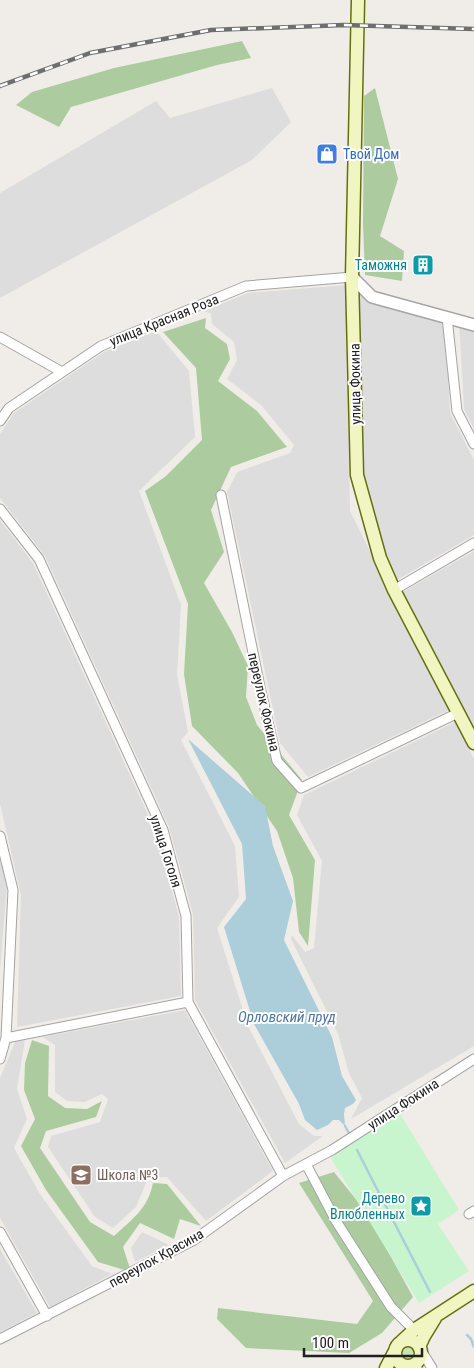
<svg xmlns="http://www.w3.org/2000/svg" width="474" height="1368" viewBox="0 0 474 1368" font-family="'Roboto Condensed',sans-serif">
	<rect width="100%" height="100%" fill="#f0ede8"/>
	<!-- residential -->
	<path fill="#dedddd" d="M272,88L291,122L252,160L0,298V193L156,101L170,118Z
		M346,285L350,511L449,710L308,777L280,743L227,492L237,472L290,453L294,445L262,406L227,379L237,360L234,342L212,324L211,314L204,311L248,293Z
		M359,287L445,315L450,413L474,460V535L397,580L364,508Z
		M459,320L474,325V429L464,409Z
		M156,331L189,371L195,437L139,491L181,605L177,675L188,732L181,740L235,846L239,897L217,928L248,1026L299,1124L314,1136H323L285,1163L195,1000L193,914L169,827L45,556L0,498V434L14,413L104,352Z
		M0,520L33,563L156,832L179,917L181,996L17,1027L21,895L0,804Z
		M474,551V728L403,592Z
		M455,722L474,759V1046L351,1119L362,1098L349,1073L338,1034L291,939L292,935L305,952L314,948L322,861L297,815L304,795Z
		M0,856L7,884L0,971Z
		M185,1010L273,1171L206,1221L167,1177L148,1178L136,1207L113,1228L95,1217L48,1147L51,1136L100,1122L108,1099L102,1094L85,1102L67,1101L55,1092V1045L42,1037Z
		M25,1040L17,1089L27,1119L14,1148L40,1194L92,1266L112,1274L50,1307L0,1218V1078L15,1042Z
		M142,1232L169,1245L135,1262L131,1248Z
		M0,1249L37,1313L0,1332Z"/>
	<!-- grass -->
	<path fill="#cae5b2" d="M399 1354a8 8 0 1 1 16 0a8 8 0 1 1-16 0Z"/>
	<!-- forest -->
	<path fill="#accca0" d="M242,41L251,58L217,65L71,107L59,127L16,105L32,92L114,68Z
		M375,88L398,179L380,236L404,251L402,281L365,275L363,224L364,96Z
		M206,318L205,328L227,344L230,359L218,381L257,411L287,447L231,467L211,510L224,552L204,583L232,632L248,666L246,697L257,725L302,780L289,815L315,860L308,946L299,932L293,878L277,831L238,773L192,726L184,674L188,604L145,491L166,476L202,440L196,368L163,332Z
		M32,1040L49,1046L48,1096L65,1108L87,1109L102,1101L96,1117L46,1131L40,1148L90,1222L114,1236C132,1219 148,1209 153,1183L167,1184L201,1226L180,1219L174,1239L140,1223L123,1247L131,1272L98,1262L46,1190L21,1146L35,1119L24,1090L25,1063Z
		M334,1172L367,1213L413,1297L382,1333L349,1353L246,1348L217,1319L218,1308L357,1324L373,1301L299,1183Z"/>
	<!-- park -->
	<path fill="#c9f5ce" d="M399,1112L459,1210L438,1224L469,1271L419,1303L329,1155Z"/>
	<!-- water -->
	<path fill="#acceda" d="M188,739L265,806L273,846L293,901L284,940L332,1037L342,1076L356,1100L353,1104L345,1108L344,1114L345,1126L339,1120H333L328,1125L317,1130L305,1120L299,1104L254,1024L224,927L246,899L242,844Z"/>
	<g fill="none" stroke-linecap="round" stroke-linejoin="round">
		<!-- stream -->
		<path stroke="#acceda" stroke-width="2.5" d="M345,1126L350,1135
			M357,1150L430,1292
			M467,1335L471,1339L474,1347"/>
		<!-- minor casing -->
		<g stroke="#a4a4a4" stroke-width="11">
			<path id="minor" d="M447,317L457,411L474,444
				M0,337L62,372
				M0,421L9,408L101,346L246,286L352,277
				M221,495L260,687L277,761L301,788L458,713
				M0,509L39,559L163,830L186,916L188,1002L283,1176
				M394,590L474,543
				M0,836L13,890L6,1038L0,1059
				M6,1038L188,1002
				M306,1164L336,1221L391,1307L414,1330
				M469,1214L474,1211
				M0,1232L47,1316
				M0,1339L194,1240L283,1176L332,1150L474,1059
				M419,1347L432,1368
				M411,1365L417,1368"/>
		</g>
		<!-- tertiary casing -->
		<g stroke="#a4a4a4" stroke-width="14">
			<path id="tertiary" d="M352,277L372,297L474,325"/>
		</g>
		<!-- secondary casing -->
		<g stroke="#64700e" stroke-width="15">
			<path id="secondary" d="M358,0L352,277L357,475L380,558L394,590L474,743
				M395 1353a13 13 0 1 1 26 0a13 13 0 1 1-26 0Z
				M401,1342L414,1330L474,1291
				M419,1347L424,1336L435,1318
				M386,1368L396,1349"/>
		</g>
		<!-- minor -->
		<use href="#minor" stroke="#fff" stroke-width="9"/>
		<!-- tertiary -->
		<use href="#tertiary" stroke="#fff" stroke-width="11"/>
		<!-- secondary -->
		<use href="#secondary" stroke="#f1f5c1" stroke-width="12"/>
		<!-- rail casing -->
		<g stroke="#6e6e6e" stroke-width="4.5">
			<path id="rail" d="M0,86L90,53L211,30L344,25L474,29"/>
		</g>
		<!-- rail -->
		<use href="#rail" stroke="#fff" stroke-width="2.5" stroke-dasharray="8" stroke-linecap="butt"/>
	</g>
	<!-- icons -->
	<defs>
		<g id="shop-square" transform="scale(1.125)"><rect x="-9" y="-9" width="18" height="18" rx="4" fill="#3f7fe0" stroke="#fff"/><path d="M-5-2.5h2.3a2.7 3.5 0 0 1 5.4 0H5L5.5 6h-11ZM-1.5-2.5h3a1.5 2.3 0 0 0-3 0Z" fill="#fff"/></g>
		<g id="building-square" transform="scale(1.125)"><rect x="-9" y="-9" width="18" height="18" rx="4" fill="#0f9aa8" stroke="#fff"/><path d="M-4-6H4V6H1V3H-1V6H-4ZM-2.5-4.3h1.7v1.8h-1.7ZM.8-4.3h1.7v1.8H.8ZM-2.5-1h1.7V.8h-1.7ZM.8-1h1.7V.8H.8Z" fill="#fff"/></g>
		<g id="school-square" transform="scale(1.125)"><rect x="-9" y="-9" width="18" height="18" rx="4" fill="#8d6e63" stroke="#fff"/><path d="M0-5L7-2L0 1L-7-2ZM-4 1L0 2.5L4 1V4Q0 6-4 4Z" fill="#fff"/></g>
		<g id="sight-square" transform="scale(1.125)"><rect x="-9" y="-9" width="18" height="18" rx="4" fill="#0f9aa8" stroke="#fff"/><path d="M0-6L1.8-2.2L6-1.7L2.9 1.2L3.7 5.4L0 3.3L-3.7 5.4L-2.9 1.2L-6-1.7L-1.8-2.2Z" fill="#fff"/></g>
	</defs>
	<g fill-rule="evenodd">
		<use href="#shop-square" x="327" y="154"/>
		<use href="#building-square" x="423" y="265"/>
		<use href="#school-square" x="81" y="1175"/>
		<use href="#sight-square" x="421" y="1206"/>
	</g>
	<g text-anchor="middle" stroke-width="4" stroke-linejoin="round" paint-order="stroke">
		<!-- shop labels -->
		<g font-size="14" fill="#366cbe" stroke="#fff" text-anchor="start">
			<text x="343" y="159">Твой Дом</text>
		</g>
		<!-- culture labels -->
		<g font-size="14" fill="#0d838f" stroke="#fff" text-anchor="end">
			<text x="407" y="270">Таможня</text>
			<text x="405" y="1203">Дерево<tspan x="405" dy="16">Влюбленных</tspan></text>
		</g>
		<!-- street labels -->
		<g font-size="14" fill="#202020" stroke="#fff">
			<text transform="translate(164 320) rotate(-22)" y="5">улица Красная Роза</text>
			<text transform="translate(355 384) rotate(-91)" y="5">улица Фокина</text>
			<text transform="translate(264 702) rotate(77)" y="5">переулок Фокина</text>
			<text transform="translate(166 851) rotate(72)" y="5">улица Гоголя</text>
			<text transform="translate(403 1104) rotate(-33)" y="5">улица Фокина</text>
			<text transform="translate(156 1258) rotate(-29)" y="5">переулок Красина</text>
		</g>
		<!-- education labels -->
		<g font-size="14" fill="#785e54" stroke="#fff" text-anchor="start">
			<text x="97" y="1180">Школа №3</text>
		</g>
		<!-- water labels -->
		<g font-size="15" font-style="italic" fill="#5177a1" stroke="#fff">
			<text x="287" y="1022">Орловский пруд</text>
		</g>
	</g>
	<!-- scale -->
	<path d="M304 1348v8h118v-8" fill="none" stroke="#202020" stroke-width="2.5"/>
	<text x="312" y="1348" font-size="15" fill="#202020" stroke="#ffffff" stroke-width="4" paint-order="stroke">100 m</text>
</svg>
